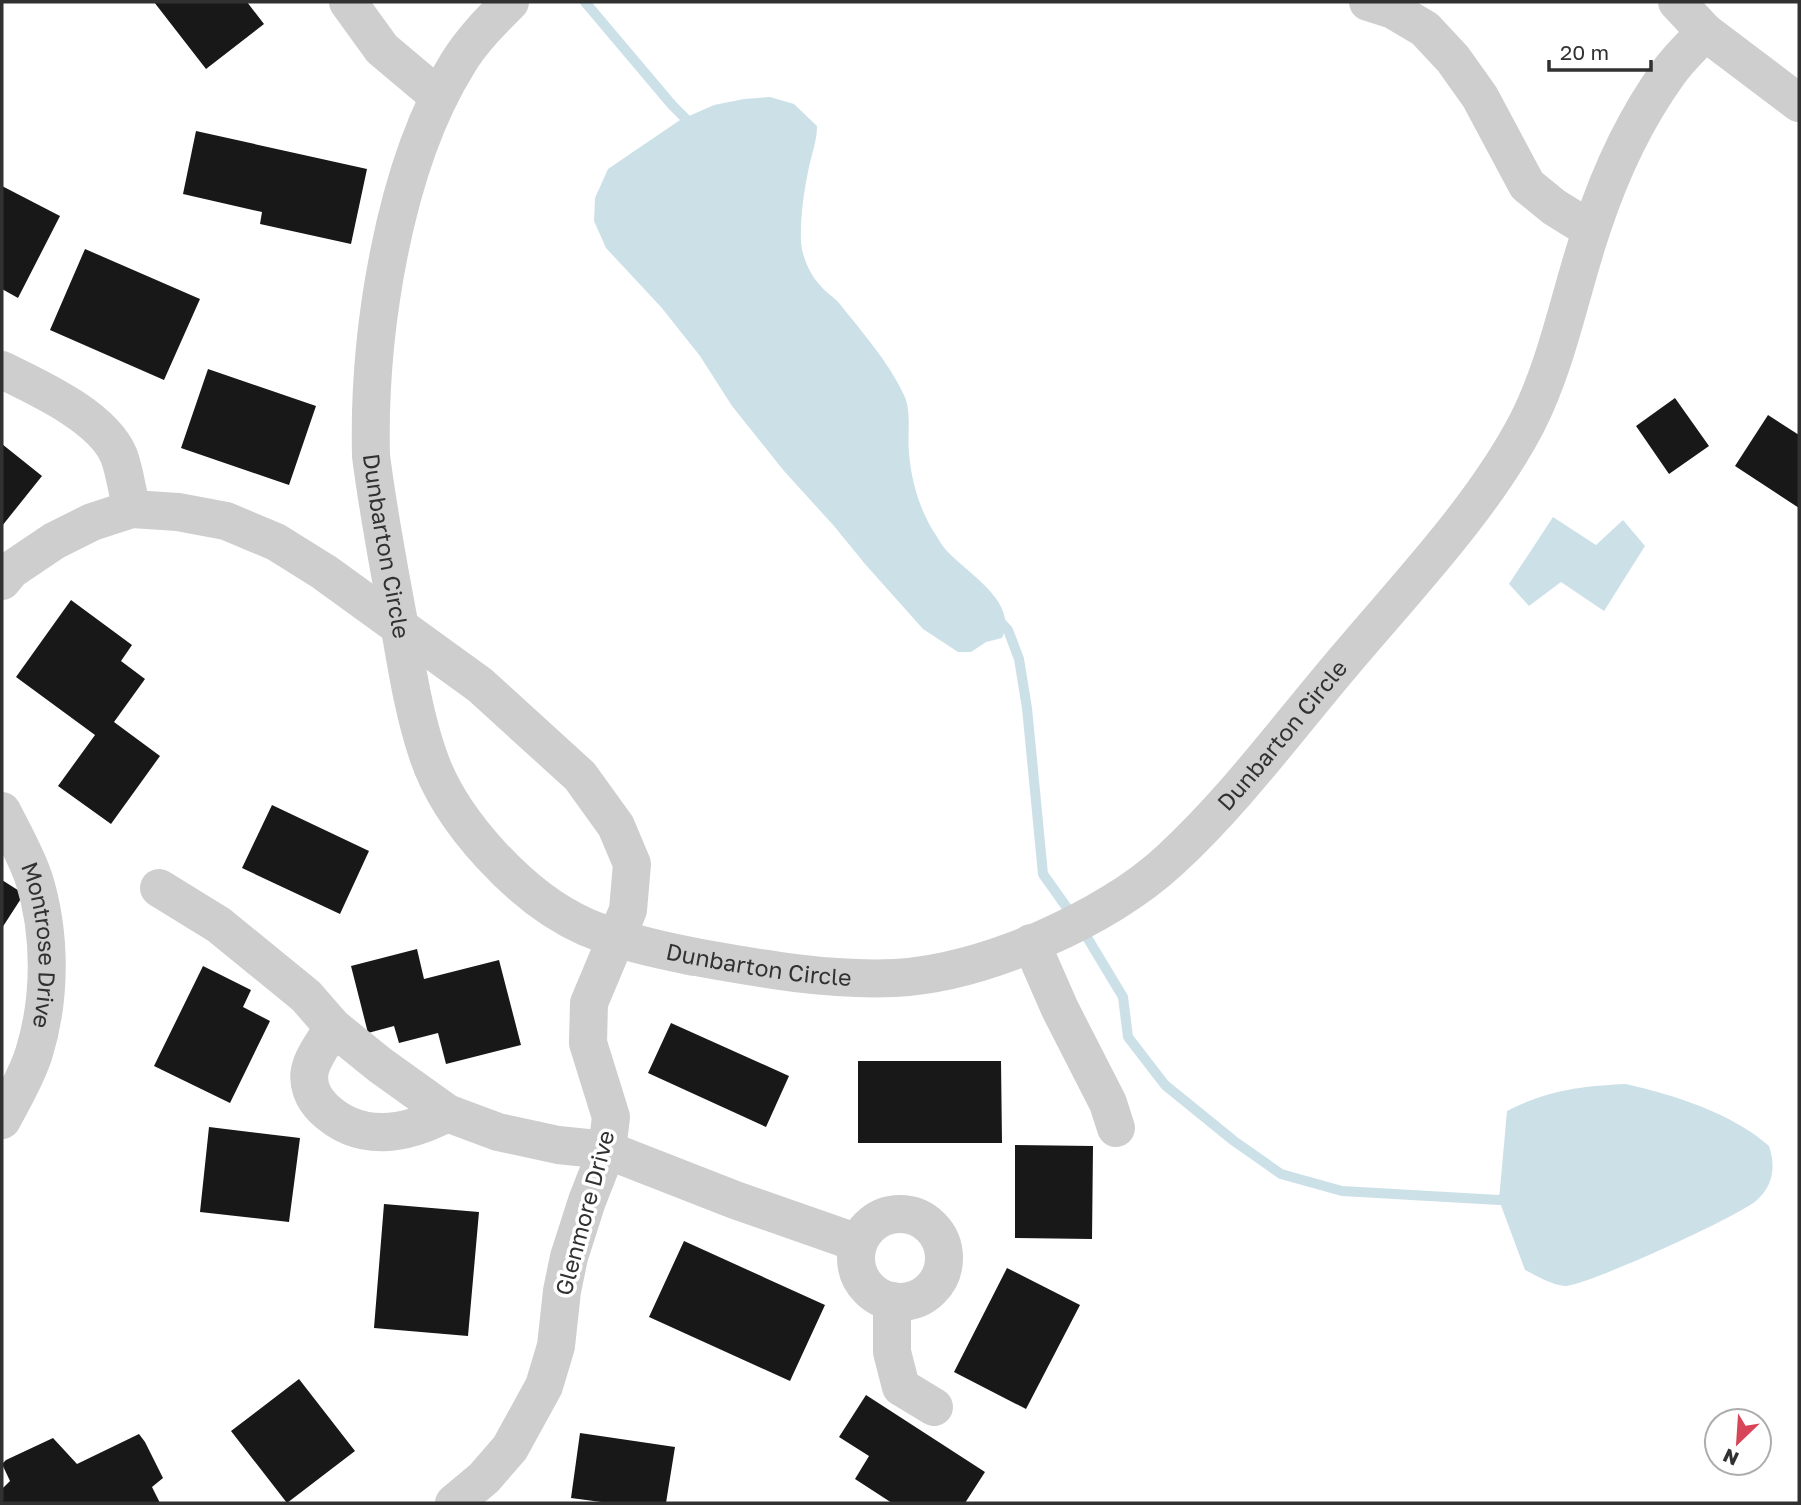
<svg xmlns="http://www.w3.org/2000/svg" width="1801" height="1505" viewBox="0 0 1801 1505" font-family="'Golos Text',sans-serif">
	<rect width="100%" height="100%" fill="#fff"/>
	<!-- water -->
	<path fill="#cce0e8" d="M770,97L794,104L817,126C817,141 812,153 809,167C804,190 800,218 801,242C802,256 810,275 820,285C825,292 834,297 839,303C862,332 888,361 904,395C912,412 907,434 909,453C911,479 919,507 932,529C937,536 941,545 947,551C968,574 1019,602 1002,638L986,642L971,652H958L923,629L865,564L834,526L784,471L732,406L700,356L661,307L606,248L594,221L595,198L608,169L680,120L714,105L744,99Z
		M1553,517L1596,545L1623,520L1645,546L1604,611L1561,582L1529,606L1509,584Z
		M1626,1084C1674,1095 1732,1113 1769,1146C1776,1166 1773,1186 1757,1200C1740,1216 1586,1286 1565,1286C1552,1285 1537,1276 1525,1270L1499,1200L1507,1111C1548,1090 1582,1086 1626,1084Z"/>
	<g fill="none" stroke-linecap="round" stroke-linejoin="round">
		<!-- stream -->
		<path stroke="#cce0e8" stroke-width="10" d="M585,2L672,105L686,119L692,128
			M999,620L1008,630L1019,659L1027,708L1043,874L1082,929L1123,997L1128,1037L1165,1085L1234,1141L1281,1174L1342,1191L1499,1200L1510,1196"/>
	</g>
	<!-- building -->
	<path fill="#181818" d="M154,2H247L264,24L206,69Z
		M196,131L367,169L351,244L260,224L262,212L183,194Z
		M2,186L60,216L18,298L2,289Z
		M85,249L200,299L164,380L50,330Z
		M208,369L316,406L289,485L181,448Z
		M1675,398L1709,446L1669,474L1636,426Z
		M1768,415L1799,435V508L1735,466Z
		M2,444L42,476L2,526Z
		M71,600L132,645L121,661L145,679L114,722L160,756L111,824L58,786L95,735L16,677Z
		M272,805L369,851L340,914L242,868Z
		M2,880L24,894L2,928Z
		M417,949L424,979L499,960L521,1045L446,1064L438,1033L399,1043L394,1026L368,1033L351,966Z
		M203,966L251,990L243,1007L270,1021L230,1103L154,1066Z
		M671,1023L789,1076L766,1127L648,1073Z
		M858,1061H1001L1002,1143H858Z
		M209,1127L300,1138L289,1222L200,1212Z
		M1015,1145L1093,1146L1092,1239L1015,1238Z
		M384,1204L479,1212L468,1336L374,1328Z
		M684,1241L825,1305L790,1381L649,1317Z
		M1007,1268L1080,1305L1026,1409L954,1372Z
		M299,1379L355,1451L287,1503L231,1431Z
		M866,1395L985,1472L965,1503H892L855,1479L869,1456L839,1437Z
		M580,1433L675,1447L666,1503H609L571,1498Z
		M139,1434L145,1442L163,1478L152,1487L160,1503H2V1489L10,1481L2,1464L6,1460L53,1438L77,1464Z"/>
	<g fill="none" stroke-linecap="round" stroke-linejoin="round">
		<!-- minor -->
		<g stroke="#cecece" stroke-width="38">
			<path d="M348,2L382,49L439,97"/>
			<path id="s1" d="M510,2C491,21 472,40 458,63C393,167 368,335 371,456C378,510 388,564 398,617C406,663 413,711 428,755C450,821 522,899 586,927C619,941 655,949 690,956C757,968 826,981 895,978C982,974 1107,919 1170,860C1234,801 1286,730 1342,664C1404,590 1483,508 1527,423C1558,362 1570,293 1592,228C1610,173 1635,119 1669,72C1679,58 1693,45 1705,32"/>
			<path d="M1368,2L1393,10L1425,29L1453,59L1480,97L1527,185L1554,207L1591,230"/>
			<path d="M1677,2L1705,32L1799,103"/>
			<path d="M2,370C39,388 103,417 119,456C125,472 127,492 132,509"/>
			<path d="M2,581L11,570L54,541L92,522L132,509L178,512L226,521L276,542L324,572L480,685L580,776L616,826L632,864L628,910L589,1003L588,1043L611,1117L607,1150L587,1201L569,1257L562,1291L556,1346L544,1386L510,1448L484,1478L454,1503"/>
			<path id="s2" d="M2,811C13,833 26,855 34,879C51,934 51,998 34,1053C27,1076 13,1099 2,1120"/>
			<path d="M159,888L219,925L306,996L333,1027L380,1065L447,1113L498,1132L558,1145L607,1150L735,1200L858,1243"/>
			<path d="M1031,943L1060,1009L1108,1103L1116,1128"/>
			<path d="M333,1027C326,1040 313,1056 310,1070C307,1084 313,1098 323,1108C360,1144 406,1135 447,1113"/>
			<circle cx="900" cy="1258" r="44"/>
			<path d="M892,1301V1352L901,1387L934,1407"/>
		</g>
	</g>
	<g text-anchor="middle" stroke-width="7" stroke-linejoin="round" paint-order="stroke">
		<!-- street labels -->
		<g font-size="23" fill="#313131" stroke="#fff">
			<text dy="8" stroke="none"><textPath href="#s1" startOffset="579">Dunbarton Circle</textPath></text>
			<text dy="8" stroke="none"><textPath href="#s1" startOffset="1818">Dunbarton Circle</textPath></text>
			<text dy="8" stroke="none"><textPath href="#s2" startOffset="142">Montrose Drive</textPath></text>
			<text dy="8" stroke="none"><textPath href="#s1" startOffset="1209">Dunbarton Circle</textPath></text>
			<text transform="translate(585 1213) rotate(-75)" y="8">Glenmore Drive</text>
		</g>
	</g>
	<!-- border -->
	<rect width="1801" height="1505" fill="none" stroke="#313131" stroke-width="7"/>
	<!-- north arrow -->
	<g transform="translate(1738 1442) rotate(205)"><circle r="33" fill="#ffffff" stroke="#adadad" stroke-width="2"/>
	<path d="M0-5L12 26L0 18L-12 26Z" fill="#d74559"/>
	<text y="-10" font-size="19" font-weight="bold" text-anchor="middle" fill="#313131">N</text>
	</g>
	<!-- scale -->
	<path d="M1549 60v10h102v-10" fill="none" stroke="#313131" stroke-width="3.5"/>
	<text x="1560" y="60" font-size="21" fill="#313131" stroke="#ffffff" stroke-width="5" paint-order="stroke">20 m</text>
</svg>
